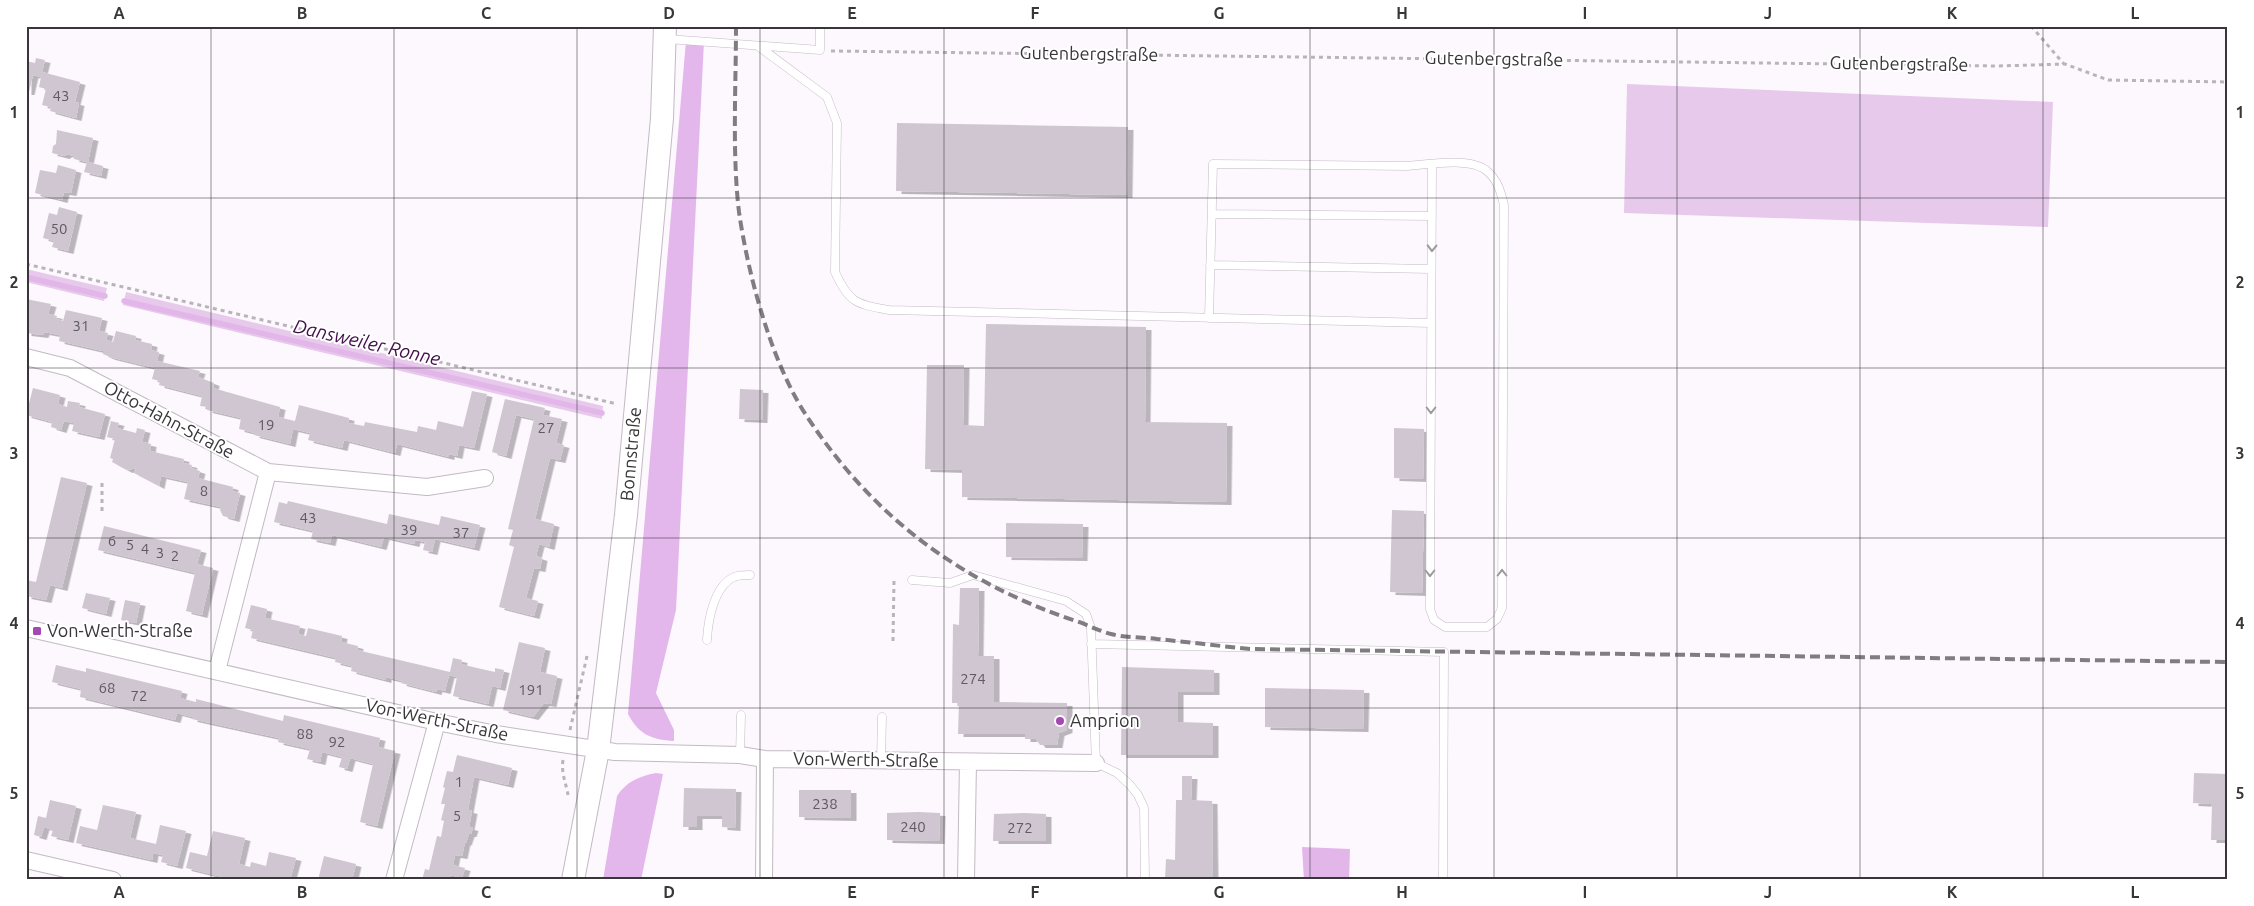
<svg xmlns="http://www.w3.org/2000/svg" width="2254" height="906" viewBox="0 0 2254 906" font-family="Ubuntu,sans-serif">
	<defs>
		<filter id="shadow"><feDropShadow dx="5.5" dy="3" stdDeviation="0" flood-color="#0004"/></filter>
	</defs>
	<rect width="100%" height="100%" fill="#fdf7fe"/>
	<!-- green -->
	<path fill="#e7c9eb" d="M1627,84L2053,102L2048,227L1624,213Z
		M26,269L107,288L104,301L26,282Z
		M126,292L603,406L602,419L123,305Z"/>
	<!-- forest -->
	<path fill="#e3b7eb" d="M686,41H704L676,610L656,693L674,730V741C652,740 638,734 628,714Z
		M656,773L663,774L641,880H603L617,796C626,782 639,776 656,773Z"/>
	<!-- water -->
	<path fill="#e3b6ea" d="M1302,847L1350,849L1349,880H1304Z"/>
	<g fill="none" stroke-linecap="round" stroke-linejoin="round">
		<!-- stream -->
		<path stroke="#e3b6ea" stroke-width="5.5" d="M26,277L105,296
			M124,301L602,413"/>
	</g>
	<!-- building -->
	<path fill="#cfc6d1" filter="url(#shadow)" d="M36,58L45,60L42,72L80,82L75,102L79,103L76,118L50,111L51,107L42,105L46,89L39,87L41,77L33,75L29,92H26V61L35,63Z
		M897,123L1128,127L1127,195L896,191Z
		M57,130L93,138L88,162L103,166L101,176L84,172L87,162L74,159L73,156L67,154L64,156L52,153L53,146L56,144Z
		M58,165L76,170L71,193L64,192L62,200L35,193L40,170L56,173Z
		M59,207L77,212L68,251L52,247L54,241L43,238L49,213L57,215Z
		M26,299L51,304L48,314L57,316L56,319L63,321L66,310L102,318L99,331L108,333L106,340L113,342L116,331L136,336L135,340L152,344L151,350L159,352L157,361L200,371L198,377L214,383L213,388L280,407L278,417L295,421L299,405L349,418L348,423L364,426L365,422L417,432L418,426L436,430L438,421L463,427L472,391L487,394L474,448L459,445L457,456L449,454V457L397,444L395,453L344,440L342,448L308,440L310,433L293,429L290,444L254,435L255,433L239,429L241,418L207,410L208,407L200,406L202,396L159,385L160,381L152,379L155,368L110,357L103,354V351L59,341L60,335L44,332L43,335L26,333Z
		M986,324L1146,327L1145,422L1227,423L1226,502L962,497V470L925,469L927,365H964L963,425L984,426Z
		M33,388L60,395L58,404L67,407L68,401L80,403L79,407L105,414L99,437L72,431L74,423L64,421L61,430L51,427L52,422L26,415Z
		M740,389L763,390L762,420L739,419Z
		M505,399L545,408L543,415L562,419L556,443L564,445L560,460L550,458L535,519L554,524L549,547L539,544L536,556L542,558L540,569L534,568L526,598L538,601L534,616L499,607L514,547L509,545L513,530L508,529L534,419L516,415L506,456L492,452Z
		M111,421L119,423L117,428L136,433L137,428L145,430L142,442L151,444L150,451L184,459L183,463L192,465L191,468L200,471L198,478L233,487L232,491L240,493L234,519L223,516L220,510L221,507L184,499L188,482L161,476L159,486L134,473L136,468L127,470L112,462L113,459L110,458L115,439L107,437Z
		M1394,428L1424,429L1423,479L1394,478Z
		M61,477L87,483L62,588L50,585L46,600L26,596V580L36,582Z
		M288,501L387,524L389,514L439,525L441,516L480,525L474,548L435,539L432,552L423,550L425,542L415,540L414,544L384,537L381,547L332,535L330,543L311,539L313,531L274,522L279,502L287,504Z
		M1392,510L1424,511L1422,593L1390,592Z
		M1006,523L1083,524L1082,558L1006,557Z
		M104,526L201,550L197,564L213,568L202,615L186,611L195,573L98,550Z
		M960,588H979L978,656H994V702L1067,703V730L1059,733L1057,745H1040L1036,739H1025V734H958L959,703H952L953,624L959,625Z
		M86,593L110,598L106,614L82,608Z
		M125,600L140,603L136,623L121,620Z
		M251,605L267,609L265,618L300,626L298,634L306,636L308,628L342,636L341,642L358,646L357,650L450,672L453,658L462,660L461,664L477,668L495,672V668L504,670L500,688L492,686L488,704L453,696L457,677L449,675L445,691L437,689L436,692L401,683L402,681L386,677V680L351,671L352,666L335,662L336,658L251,638L253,630L245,628Z
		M519,642L545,648L540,672L557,676L551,704L544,703L533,717L503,710Z
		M56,665L86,672V668L182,691L180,698L196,702V699L283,721L284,715L380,738L378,747L395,751L377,826L360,822L373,764L350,758L347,769L339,767L342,757L322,752L320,762L307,759L310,749L278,742L279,738L192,719V717L177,713L175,720L80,697L81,689L52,682Z
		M1122,667L1214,670V692H1178V722L1213,723V755H1121Z
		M1265,688L1364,690L1363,729L1265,727Z
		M457,755L512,768L508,785L474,777L468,810L472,811L469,827L473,828L471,834H469L466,843L465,842L462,856L455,855L453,865L465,868L462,878L451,875L450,880H422L425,869L429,870L437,836L441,837L444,821L441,820L445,804H441L445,788L443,787L447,771L453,772Z
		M2194,773L2228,774V840H2211L2212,804L2193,803Z
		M1182,776H1192L1191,800L1212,801L1213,880H1165L1166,859L1175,860L1176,800H1182Z
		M684,788L736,789L735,828L722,827V816H697V827H683Z
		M799,790H851V818L799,817Z
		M50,800L76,806L68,840L51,836L53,830L44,827L41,837L34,835L38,816L46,818Z
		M103,805L136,812L130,838L156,844L160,825L186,831L177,866L161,862L163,855L153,853L152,860L76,843L80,826L97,830Z
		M918,812L940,813L939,841L887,840V813Z
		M1024,813L1046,814V841H993L994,814Z
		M213,831L245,838L239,864L250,867L251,862L266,866L269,852L296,858L290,880H235L186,868L190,852L207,856Z
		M324,856L356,864L352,880H318Z"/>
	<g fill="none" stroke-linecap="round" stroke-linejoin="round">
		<!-- lane casing -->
		<g stroke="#c3bac4" stroke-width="9">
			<path id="lane" d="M667,39L820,50V26
				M758,46L827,97L837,123L835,272C849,303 856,304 889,310L1431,323
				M1212,214L1432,216
				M1210,265L1431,269
				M1209,318L1213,164L1408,166C1429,164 1471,157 1487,171C1498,180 1501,193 1504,205L1502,608L1497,619L1487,627H1445L1434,620L1430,609L1432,164
				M912,580L950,583L973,575L1066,601L1086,614L1091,628L1096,763L1117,773L1130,785L1138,795L1144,808L1145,880
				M707,640C708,620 714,586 734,577C738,575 745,575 750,575
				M1091,644L1444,652L1443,880
				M740,755L741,715
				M881,761L882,717"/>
		</g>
		<!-- street casing -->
		<g stroke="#c3bac4" stroke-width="18">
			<path id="street" d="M26,357L70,368L268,472L427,487L485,478
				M26,628L437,722L496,734L615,752L740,755L765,759L1096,763
				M217,671L268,472
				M26,860L113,880
				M394,880L437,722
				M764,880L765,759
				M966,880L968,762"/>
		</g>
		<!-- secondary casing -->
		<g stroke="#c3bac4" stroke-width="24">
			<path id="secondary" d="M573,880L598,750L626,515L662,118L665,26"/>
		</g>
		<!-- path -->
		<path stroke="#b9b4ba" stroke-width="3" stroke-dasharray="4 4" stroke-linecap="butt" d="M2031,26L2064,64
			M831,51L1998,66L2065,64L2108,80L2228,82
			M26,264L617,404
			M102,483V512
			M893,641L894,580
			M570,730L587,656
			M563,760C561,773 566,783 568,795"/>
		<!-- lane -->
		<use href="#lane" stroke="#fff" stroke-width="8"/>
		<!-- street -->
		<use href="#street" stroke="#fff" stroke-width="16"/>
		<!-- secondary -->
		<use href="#secondary" stroke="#fff" stroke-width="22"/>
		<!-- rail -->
		<path stroke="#807c81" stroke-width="4" stroke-dasharray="10 5" stroke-linecap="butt" d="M736,26C736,86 732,154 739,212C748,275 772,365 808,418C874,518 962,583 1076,621C1088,625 1099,631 1111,634C1126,638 1142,637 1157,639C1188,642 1219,646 1250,649L2228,662"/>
	</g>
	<!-- one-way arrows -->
	<defs><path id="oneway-chevron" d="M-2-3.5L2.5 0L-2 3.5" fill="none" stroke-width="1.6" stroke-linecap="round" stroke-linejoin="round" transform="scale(1.25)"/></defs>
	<g stroke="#9c9a9c">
		<use href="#oneway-chevron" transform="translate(1432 248) rotate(91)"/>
		<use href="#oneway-chevron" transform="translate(1431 410) rotate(90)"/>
		<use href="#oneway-chevron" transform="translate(1430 573) rotate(90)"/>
		<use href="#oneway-chevron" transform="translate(1502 573) rotate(-90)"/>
	</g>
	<!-- grid -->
	<path fill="none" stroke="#39363a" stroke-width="1" stroke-opacity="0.55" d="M211,26V880M394,26V880M577,26V880M760,26V880M944,26V880M1127,26V880M1310,26V880M1494,26V880M1677,26V880M1860,26V880M2043,26V880M26,198H2228M26,368H2228M26,538H2228M26,708H2228"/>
	<!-- markers -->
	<g fill="#a448b3" stroke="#fff" stroke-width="2">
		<rect x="32" y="626" width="10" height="10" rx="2.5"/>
		<circle cx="1060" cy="721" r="5"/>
	</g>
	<g text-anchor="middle" stroke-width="4" stroke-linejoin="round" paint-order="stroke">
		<!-- number labels -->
		<g font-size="15" fill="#5e5a60">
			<text x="61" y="101">43</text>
			<text x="59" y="234">50</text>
			<text x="81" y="331">31</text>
			<text x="266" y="430">19</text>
			<text x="546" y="433">27</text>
			<text x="204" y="496">8</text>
			<text x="308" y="523">43</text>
			<text x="409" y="535">39</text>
			<text x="461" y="538">37</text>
			<text x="112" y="546">6</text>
			<text x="130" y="550">5</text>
			<text x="145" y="554">4</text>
			<text x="160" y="558">3</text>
			<text x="175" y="561">2</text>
			<text x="973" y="684">274</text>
			<text x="107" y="693">68</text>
			<text x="531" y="695">191</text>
			<text x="139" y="701">72</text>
			<text x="305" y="739">88</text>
			<text x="337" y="747">92</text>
			<text x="459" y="787">1</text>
			<text x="825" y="809">238</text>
			<text x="457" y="821">5</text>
			<text x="913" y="832">240</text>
			<text x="1020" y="833">272</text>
		</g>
		<!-- street labels -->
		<g font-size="18" fill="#39363a" stroke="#fff">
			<text transform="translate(1089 54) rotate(1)" y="6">Gutenbergstraße</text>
			<text transform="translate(1494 59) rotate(1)" y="6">Gutenbergstraße</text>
			<text transform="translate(1899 64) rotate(1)" y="6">Gutenbergstraße</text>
			<text transform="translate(169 420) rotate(28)" y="6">Otto-Hahn-Straße</text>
			<text transform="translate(631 454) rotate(-85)" y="6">Bonnstraße</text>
			<text transform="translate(437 720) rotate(12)" y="6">Von-Werth-Straße</text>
			<text transform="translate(866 760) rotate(1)" y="6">Von-Werth-Straße</text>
		</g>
		<!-- poi labels -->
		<g font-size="18" fill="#39363a" stroke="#fff" text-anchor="start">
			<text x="47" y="637">Von-Werth-Straße</text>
			<text x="1070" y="727">Amprion</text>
		</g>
		<!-- water labels -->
		<g font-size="19" font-style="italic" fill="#440e4c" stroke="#fff">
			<text transform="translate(367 342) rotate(13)" y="7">Dansweiler Ronne</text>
		</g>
	</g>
	<!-- border -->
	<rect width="2254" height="906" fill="none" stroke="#ffffff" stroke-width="55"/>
	<rect x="28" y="28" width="2198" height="850" fill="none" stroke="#39363a" stroke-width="2"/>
	<g font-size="16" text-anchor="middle" font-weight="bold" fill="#39363a">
		<text x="119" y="19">A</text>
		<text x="302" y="19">B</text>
		<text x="486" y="19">C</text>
		<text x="669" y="19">D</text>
		<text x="852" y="19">E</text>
		<text x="1035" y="19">F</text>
		<text x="1219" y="19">G</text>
		<text x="1402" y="19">H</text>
		<text x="1585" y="19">I</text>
		<text x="1768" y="19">J</text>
		<text x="1952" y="19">K</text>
		<text x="2135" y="19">L</text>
		<text x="14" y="118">1</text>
		<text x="2240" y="118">1</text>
		<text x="14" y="288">2</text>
		<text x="2240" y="288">2</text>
		<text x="14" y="459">3</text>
		<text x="2240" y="459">3</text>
		<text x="14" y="629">4</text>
		<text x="2240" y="629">4</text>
		<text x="14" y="799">5</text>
		<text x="2240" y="799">5</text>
		<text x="119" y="898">A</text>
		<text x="302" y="898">B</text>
		<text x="486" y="898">C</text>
		<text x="669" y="898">D</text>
		<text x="852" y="898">E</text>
		<text x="1035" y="898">F</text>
		<text x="1219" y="898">G</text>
		<text x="1402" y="898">H</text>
		<text x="1585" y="898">I</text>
		<text x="1768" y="898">J</text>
		<text x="1952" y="898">K</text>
		<text x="2135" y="898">L</text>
	</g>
</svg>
